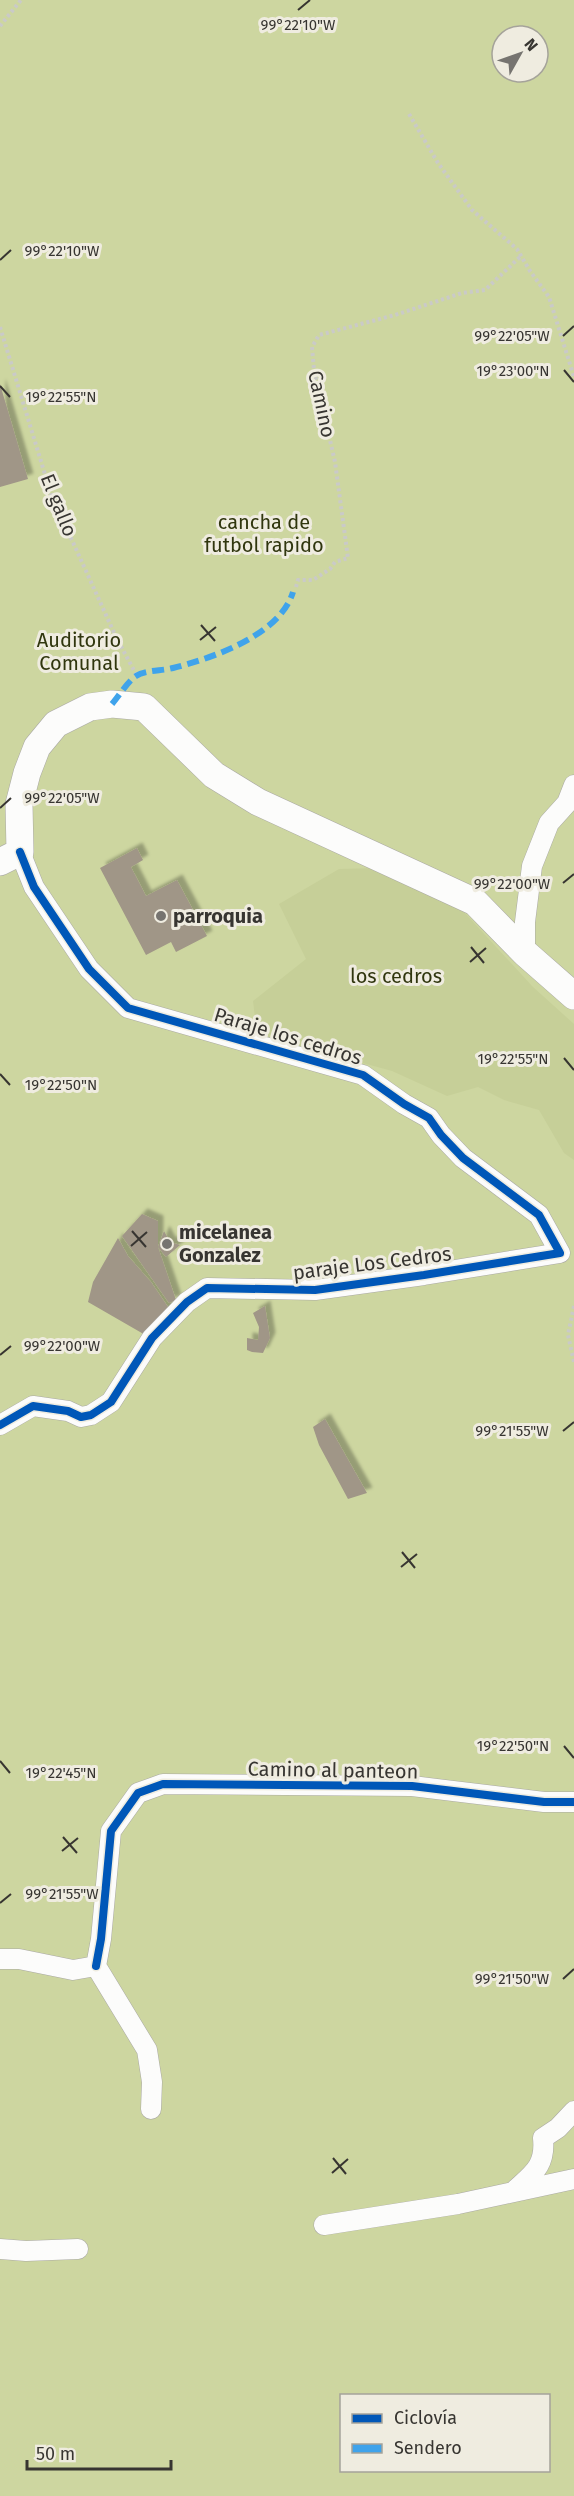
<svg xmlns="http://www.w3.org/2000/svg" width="574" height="2496" viewBox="0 0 574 2496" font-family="'Fira Sans',sans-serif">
	<defs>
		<filter id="shadow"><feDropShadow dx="5.5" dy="-5.5" stdDeviation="1.5" flood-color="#0004"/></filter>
	</defs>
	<rect width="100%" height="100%" fill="#eceae4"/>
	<!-- green -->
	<path fill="#cdd6a0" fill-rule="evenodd" d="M0,0H574V2496H0ZM502,36H538V72H502ZM342,2396H548V2470H342Z"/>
	<!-- forest -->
	<path fill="#c6cf98" d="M378,868L439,885L533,987L574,1024V1160L564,1153L539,1110L504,1100L478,1087L447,1096L392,1071L257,1034L253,1001L306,959L279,904L339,869Z"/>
	<!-- building -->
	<path fill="#a09687" filter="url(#shadow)" d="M0,384L28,479L0,487Z
		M137,848L143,860L131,867L146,896L177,880L207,936L176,952L171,942L146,955L100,868Z
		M142,1214L158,1221V1247L164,1231L170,1242L180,1245L166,1257L158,1247L176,1300L169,1303L122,1236Z
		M118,1238L128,1256L151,1282L168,1307L165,1315L147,1336L88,1302L93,1282Z
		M265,1306L270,1338L263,1353L252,1352L247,1350V1338L258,1340L259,1327L253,1313Z
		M325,1419L367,1493L348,1499L319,1445L313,1427Z"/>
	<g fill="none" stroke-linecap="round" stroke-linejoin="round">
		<!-- street casing -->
		<g stroke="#aaa9a4" stroke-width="21">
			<path id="street" d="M525,953V922L532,866L549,823L567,803L574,785
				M0,1425L33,1406L68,1411L81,1417L91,1415L111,1402L152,1338L187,1302L207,1288L315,1290L424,1275L560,1253L539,1215L463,1158L441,1135L429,1118L404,1104L363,1075L128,1008L89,969L34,887L20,852
				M0,1959H19L73,1970L96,1966
				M96,1966L101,1939L111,1831L138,1793L163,1784L412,1786L544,1802H574
				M96,1966L147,2050L152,2082L151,2109
				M513,2192C532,2174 546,2167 543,2138L558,2128L574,2111
				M324,2225L458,2204L574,2179
				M0,2249L26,2251L78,2249"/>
		</g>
		<!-- secondary casing -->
		<g stroke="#aaa9a4" stroke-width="28">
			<path id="secondary" d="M0,862L20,852L19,804L27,773L37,747L56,724L90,707L112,704L144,707L214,775L258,802L475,902L525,953L574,996"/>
		</g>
		<!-- path -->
		<path stroke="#cacac8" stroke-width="4" stroke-dasharray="3 3" stroke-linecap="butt" d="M0,26L21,0
			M409,114L438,163L472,210L517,249L530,271L549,297L574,377
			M0,327L51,494L116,637L137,676
			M296,587L298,580H313L330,569L335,562L348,558L335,462L314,370L312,347L319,335L395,315L462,293L485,290L521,256
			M574,1306L568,1335L574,1362"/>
		<!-- street -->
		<use href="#street" stroke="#fcfcfb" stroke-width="20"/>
		<!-- secondary -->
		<use href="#secondary" stroke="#fcfcfb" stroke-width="27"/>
		<!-- quiet -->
		<path stroke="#3fa3eb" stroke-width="6" stroke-dasharray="12 6" stroke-linecap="butt" d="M112,704C119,696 128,681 136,676C145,670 162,671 173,668C213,658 280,635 293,592"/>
		<!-- cycleway casing -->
		<g stroke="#efece0" stroke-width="11">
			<path id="cycleway" d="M0,1425L33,1406L68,1411L81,1417L91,1415L111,1402L152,1338L187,1302L207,1288L315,1290L424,1275L560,1253L539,1215L463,1158L441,1135L429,1118L404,1104L363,1075L128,1008L89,969L34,887L20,852
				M96,1966L101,1939L111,1831L138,1793L163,1784L412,1786L544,1802H574"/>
		</g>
		<!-- cycleway -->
		<use href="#cycleway" stroke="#0057b8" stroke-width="8"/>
	</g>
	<!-- ticks -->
	<path fill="none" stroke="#373531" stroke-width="2" d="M298,10L310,0M0,260L11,250M563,336L574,326M564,370L574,382M0,386L10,397M201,625L215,641M200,640L216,627M0,808L11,798M563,883L574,874M471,947L484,963M470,962L486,948M564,1058L574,1070M0,1074L10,1085M132,1231L146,1247M131,1246L147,1232M0,1355L11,1346M563,1431L574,1422M402,1552L415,1568M401,1567L417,1554M564,1746L574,1758M0,1761L10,1773M63,1837L77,1853M62,1851L78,1838M0,1903L11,1894M563,1979L574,1969M333,2158L346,2174M332,2173L348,2159"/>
	<!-- markers -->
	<g fill="#767470" stroke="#efece0" stroke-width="2">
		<circle cx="161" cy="916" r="6"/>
		<circle cx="167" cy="1244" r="6"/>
	</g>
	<g text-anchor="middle" stroke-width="6" stroke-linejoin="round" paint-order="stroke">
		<!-- street labels -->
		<g font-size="20" fill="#373531" stroke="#efece0">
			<text transform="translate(322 404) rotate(78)" y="7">Camino</text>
			<text transform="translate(59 505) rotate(68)" y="7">El gallo</text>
			<text transform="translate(288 1036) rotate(17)" y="7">Paraje los cedros</text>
			<text transform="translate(372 1263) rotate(-7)" y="7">paraje Los Cedros</text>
			<text transform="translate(333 1770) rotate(1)" y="7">Camino al panteon</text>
		</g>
		<!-- park labels -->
		<g font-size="20" fill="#30360e" stroke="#efece0">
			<text x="264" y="529">cancha de<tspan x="264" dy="23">futbol rapido</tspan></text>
			<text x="79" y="647">Auditorio<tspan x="79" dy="23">Comunal</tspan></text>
			<text x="396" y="983">los cedros</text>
		</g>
		<!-- poi labels -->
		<g font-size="20" font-weight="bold" fill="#373531" stroke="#efece0" text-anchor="start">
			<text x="173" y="923">parroquia</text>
			<text x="179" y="1239">micelanea<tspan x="179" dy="23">Gonzalez</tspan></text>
		</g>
	</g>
	<g font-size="15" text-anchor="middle" fill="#373531" stroke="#efece0" stroke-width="6" stroke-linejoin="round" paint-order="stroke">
		<text x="298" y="30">99°22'10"W</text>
		<text x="62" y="256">99°22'10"W</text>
		<text x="512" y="341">99°22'05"W</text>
		<text x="513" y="376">19°23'00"N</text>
		<text x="61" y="402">19°22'55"N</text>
		<text x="62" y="803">99°22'05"W</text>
		<text x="512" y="889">99°22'00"W</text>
		<text x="513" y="1064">19°22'55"N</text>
		<text x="61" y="1090">19°22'50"N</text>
		<text x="62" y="1351">99°22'00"W</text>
		<text x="512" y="1436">99°21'55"W</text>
		<text x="513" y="1751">19°22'50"N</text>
		<text x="61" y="1778">19°22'45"N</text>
		<text x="62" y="1899">99°21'55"W</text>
		<text x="512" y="1984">99°21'50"W</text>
	</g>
	<!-- legend -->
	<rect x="340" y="2394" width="210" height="78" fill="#efece0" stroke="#a5a39a" stroke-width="1.5"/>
	<rect x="352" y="2414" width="30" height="9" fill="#0057b8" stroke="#a5a39a" stroke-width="1.5"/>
	<text x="394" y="2424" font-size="18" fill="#373531">Ciclovía</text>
	<rect x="352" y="2444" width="30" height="9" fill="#3fa3eb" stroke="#a5a39a" stroke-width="1.5"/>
	<text x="394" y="2454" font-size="18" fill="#373531">Sendero</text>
	<!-- north arrow -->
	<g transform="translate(520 54) rotate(50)"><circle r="28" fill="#efece0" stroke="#a5a39a" stroke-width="1.5"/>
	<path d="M0-4.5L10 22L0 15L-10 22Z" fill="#767470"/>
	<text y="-9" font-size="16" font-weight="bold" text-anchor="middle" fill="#373531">N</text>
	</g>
	<!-- scale -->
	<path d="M27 2460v9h144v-9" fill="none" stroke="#373531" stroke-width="3"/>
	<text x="36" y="2460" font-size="18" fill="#373531" stroke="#efece0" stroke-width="4.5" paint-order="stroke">50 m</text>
</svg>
